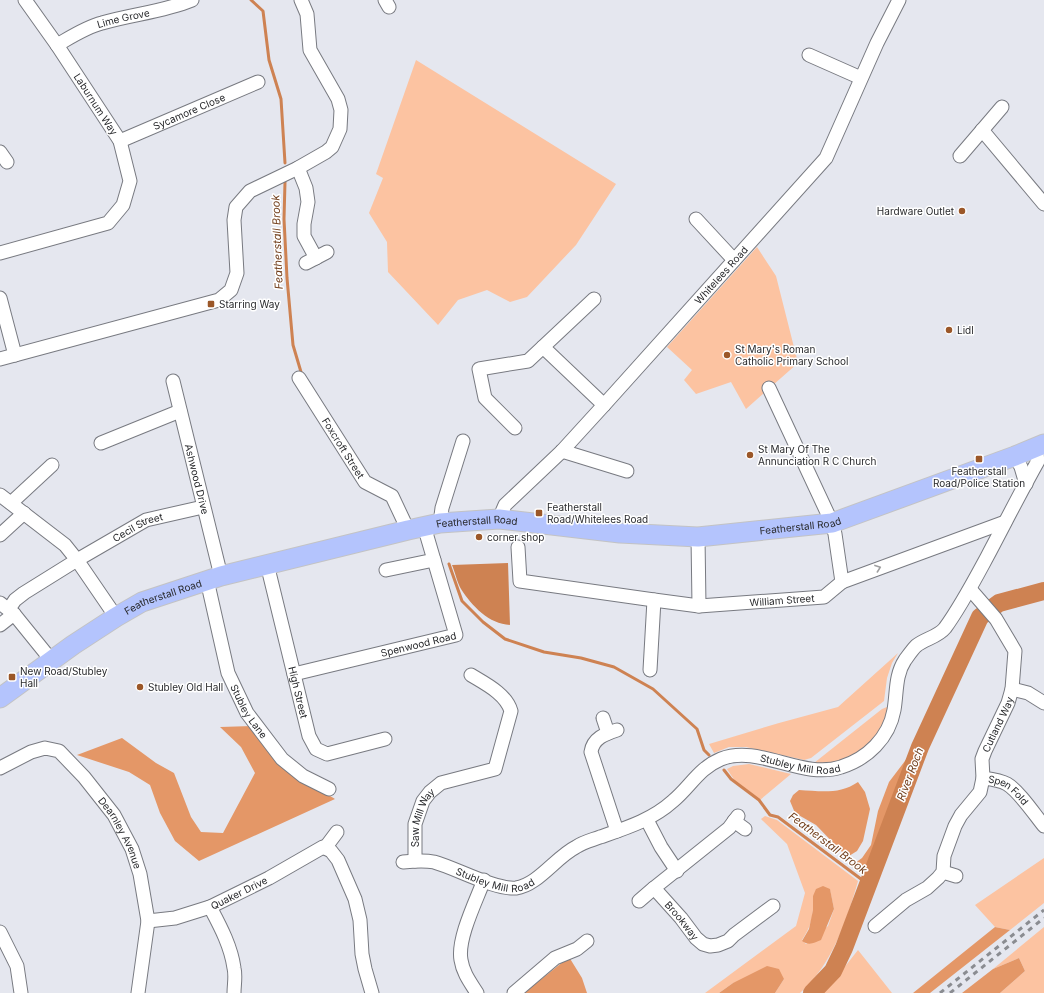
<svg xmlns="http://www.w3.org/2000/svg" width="1044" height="993" viewBox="0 0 1044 993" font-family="Inter,sans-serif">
	<rect width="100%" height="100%" fill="#e5e7ef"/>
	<!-- green -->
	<path fill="#fcc3a1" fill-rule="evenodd" d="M416,60L616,184L576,245L527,297L510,302L487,290L458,300L438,325L388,272L387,242L369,213L383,178L376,174Z
		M757,247L776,276L798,363L746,409L731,382L696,394L684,380L692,370L667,347Z
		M898,653L892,663L887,678L884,701L811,758L804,760L746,747H729L714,753L709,744L779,723L838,707Z
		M887,707C888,713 885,722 881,727C866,753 843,766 814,763L882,709Z
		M749,764L791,774L760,800L735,781L727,769L733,766Z
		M765,816L777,820L858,881C847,920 832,965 800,993H775L784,979L733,983L719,993H705L796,926L805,893L787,844L761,819ZM830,890L834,909L828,926L806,944L802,940C812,925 814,914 813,896Z
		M1044,858V903L1010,930L995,927L975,905Z
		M1044,927V993H1000L1025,971L1019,958L993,969Z
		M858,950L892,993H821L832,983Z"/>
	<!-- forest -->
	<path fill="#e49767" d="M252,726L306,781L335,799L199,861L175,841L160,813L150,785L129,772L77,755L122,738L156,763L174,773L191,817L201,832L223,833L255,773L241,747L220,727Z
		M908,757L912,759L868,875L851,866L862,858L871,845L878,811L889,782Z
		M858,782L865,792L870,809L863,841L857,851L849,856L843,853L816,825L795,813L790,801L793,795L799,790C820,791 839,795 858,782Z
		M823,886L830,889L834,909L821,940C814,943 809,946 802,941L809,929L813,910V896L816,889Z
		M995,927L1010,930L930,993H913Z
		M569,957L582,978L587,993H524Z
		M1019,958L1025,971L1000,993H962L993,969Z
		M767,966L779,969L784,979L775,993H719L733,983Z"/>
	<!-- water -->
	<path fill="#ce8252" d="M508,563L510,625C489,624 472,606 461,589C457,582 455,572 452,565Z"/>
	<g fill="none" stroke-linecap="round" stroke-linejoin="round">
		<!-- stream -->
		<path stroke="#ce8252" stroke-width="3" d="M251,0L263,11L269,60L281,99L285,163
			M285,182L284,219L287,278L293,345L301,372
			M449,564L462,601L483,622L505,639L544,652L581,658L614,667L653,689L697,729L704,750L709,755
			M724,770L731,779L759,800L770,815L778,817L869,885"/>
		<!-- river -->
		<path stroke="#ce8252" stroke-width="18" d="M812,993L833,971L844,948L920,747L980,617L999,603L1044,591"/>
		<!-- minor casing -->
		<g stroke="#787a81" stroke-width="15">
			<g id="minor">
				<path d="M385,0L389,7"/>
				<path id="s1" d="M57,45C71,37 86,27 102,23C132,14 163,12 192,0"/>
				<path d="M809,55L861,78"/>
				<path d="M982,130L1044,204"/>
				<path id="s2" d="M120,141L258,82"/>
				<path d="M0,152L7,162"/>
				<path d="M960,156L1002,107"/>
				<path d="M298,168L306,188L308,202L304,224V236L316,258"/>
				<path d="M696,219L734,260"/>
				<path d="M0,253L108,223L123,205L130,181L120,141L57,45L25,0"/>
				<path d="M306,263L327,252"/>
				<path d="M0,298L15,355"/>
				<path d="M543,347L604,405"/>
				<path d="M0,359L219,300L231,290L237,273L234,220L236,207L250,191L298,168L326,152L332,147L340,129L341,110L338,99L310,50L307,14L301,0"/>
				<path id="s3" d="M299,378L365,482L392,496L408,530"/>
				<path id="s4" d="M173,381L221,576"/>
				<path d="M769,388L832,523L835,534L842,582"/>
				<path d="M515,428L485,398L479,369L528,361L594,299"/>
				<path d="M101,443L180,411"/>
				<path d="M562,451L627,471"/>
				<path d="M1015,456L1021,467L1026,484"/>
				<path d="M0,495L65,545L77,560L116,617"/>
				<path d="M11,503L52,465"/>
				<path id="s5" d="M499,519L505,505L562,451L604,405L826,158L877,43L899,0"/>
				<path d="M440,523L442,508L463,441"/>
				<path d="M0,535L24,513"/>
				<path d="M698,537L699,606"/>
				<path id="s6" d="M518,547L520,581L654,600L699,606L824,597L842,582L1005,522"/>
				<path id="s7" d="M267,564L309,736L316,749L327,754L385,739"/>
				<path d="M386,570L434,560"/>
				<path id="s8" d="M207,580L228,673L247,713L282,759L303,776L329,789"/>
				<path d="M0,603L14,614L52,661"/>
				<path id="s9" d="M9,609L15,600L24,593L77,560L146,520L203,507"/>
				<path d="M0,625L14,614"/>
				<path d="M650,670L654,600"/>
				<path id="s10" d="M294,674L456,635L424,526"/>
				<path d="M1012,689L1028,693L1044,703"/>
				<path d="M603,718L608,733"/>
				<path d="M617,730C605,734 593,738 591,752L617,831"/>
				<path id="s11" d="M0,768L31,752L45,748L59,751L84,777L114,815L132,849L140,874L148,921L138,993"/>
				<path id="s12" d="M983,778C991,779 1000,780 1007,784C1019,791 1035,815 1044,826"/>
				<path id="s13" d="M738,816L729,828L654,888L681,918L696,938L703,944L710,946L718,945L728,941L734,935L773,906"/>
				<path d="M647,820L661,847L677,871"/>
				<path d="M734,821L745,829"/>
				<path d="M325,848L337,832"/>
				<path id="s14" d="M415,861V824L423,801L430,792L441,783L495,769L511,711C506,694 486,684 471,675"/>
				<path id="s15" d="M403,862C413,861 424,860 434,862C456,868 495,890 516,888C538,885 556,857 576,847C583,842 592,840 600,837C626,828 652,820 673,801C690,787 699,768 721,759C759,744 802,780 841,767C867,759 889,738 894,710C897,693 895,675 905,660C908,656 912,650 916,646C924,639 938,637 945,628C961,606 974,581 987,557C1004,525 1020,493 1038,461L1036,447"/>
				<path d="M943,872L956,876"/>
				<path d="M639,901L654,888"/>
				<path d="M210,907C220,926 231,946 234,968C236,976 234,985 234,993"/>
				<path id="s16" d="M148,921L175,918L210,907L269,878L323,847L331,851L338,860L355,899L360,920L362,954L365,969L372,993"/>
				<path id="s17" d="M875,926L906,900L927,888L938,878L943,872L944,856L955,826L961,815L980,792L983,778L982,759L985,751L1008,703L1012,689L1015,651L996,619L970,589"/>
				<path d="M0,932L17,966L21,993"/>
				<path d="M477,993C470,982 463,973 461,960C457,939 476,901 484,880"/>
				<path d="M514,993L555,958L577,949L587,941"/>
			</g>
		</g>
		<!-- highway casing -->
		<g stroke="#c3c3c4" stroke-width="21">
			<g id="highway">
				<path id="s18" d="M0,698L73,645L116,617L142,602L221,576L408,530L440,523L499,519L620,533L698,537L832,523L1015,456L1044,444"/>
			</g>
		</g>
		<!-- minor -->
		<use href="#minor" stroke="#fff" stroke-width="13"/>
		<!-- highway -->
		<use href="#highway" stroke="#b4c4fd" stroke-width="19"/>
		<!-- rail -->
		<path stroke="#8a8c91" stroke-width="3" stroke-dasharray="5 5" stroke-linecap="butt" d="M940,993L1044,910
			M950,993L1044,918"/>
	</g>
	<!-- one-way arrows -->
	<defs><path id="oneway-chevron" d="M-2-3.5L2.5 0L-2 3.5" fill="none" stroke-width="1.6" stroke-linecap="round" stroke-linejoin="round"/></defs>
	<use stroke="#9f9fa0" href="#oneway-chevron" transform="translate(878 568) rotate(-20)"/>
	<!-- markers -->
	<g fill="#9b5728" stroke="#fff" stroke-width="1.5">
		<circle cx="962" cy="211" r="4"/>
		<rect x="207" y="300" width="8" height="8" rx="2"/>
		<circle cx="949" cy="330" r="4"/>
		<circle cx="727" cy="355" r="4"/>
		<circle cx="750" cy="455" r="4"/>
		<rect x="975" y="455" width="8" height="8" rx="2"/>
		<rect x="535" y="509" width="8" height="8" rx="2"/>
		<circle cx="479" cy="537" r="4"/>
		<rect x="8" y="673" width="8" height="8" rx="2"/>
		<circle cx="140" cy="687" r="4"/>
	</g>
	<g text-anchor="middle" stroke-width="3" stroke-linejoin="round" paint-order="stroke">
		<!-- street labels -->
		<g font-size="10" fill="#292a2d" stroke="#fff">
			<text dy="4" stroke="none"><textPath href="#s1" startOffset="72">Lime Grove</textPath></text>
			<text transform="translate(96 104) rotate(57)" y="4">Laburnum Way</text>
			<text dy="4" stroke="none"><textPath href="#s2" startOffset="75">Sycamore Close</textPath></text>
			<text dy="4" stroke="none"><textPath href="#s5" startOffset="331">Whitelees Road</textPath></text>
			<text dy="4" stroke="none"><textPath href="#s3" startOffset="83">Foxcroft Street</textPath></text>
			<text dy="4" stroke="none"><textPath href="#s4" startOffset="101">Ashwood Drive</textPath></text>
			<text dy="4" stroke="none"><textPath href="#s18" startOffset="517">Featherstall Road</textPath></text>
			<text dy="4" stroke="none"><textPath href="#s18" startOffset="842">Featherstall Road</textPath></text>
			<text dy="4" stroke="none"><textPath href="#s9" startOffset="154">Cecil Street</textPath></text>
			<text dy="4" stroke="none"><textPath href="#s18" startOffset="193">Featherstall Road</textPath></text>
			<text dy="4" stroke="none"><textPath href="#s6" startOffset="298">William Street</textPath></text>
			<text dy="4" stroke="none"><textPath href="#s10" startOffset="128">Spenwood Road</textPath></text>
			<text dy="4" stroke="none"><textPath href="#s7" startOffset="132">High Street</textPath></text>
			<text dy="4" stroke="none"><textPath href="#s8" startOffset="139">Stubley Lane</textPath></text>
			<text dy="4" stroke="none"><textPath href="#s17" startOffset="249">Cutland Way</textPath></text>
			<text dy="4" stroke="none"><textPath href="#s15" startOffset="444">Stubley Mill Road</textPath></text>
			<text dy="4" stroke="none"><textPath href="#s12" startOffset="29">Spen Fold</textPath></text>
			<text dy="4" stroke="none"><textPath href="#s14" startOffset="45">Saw Mill Way</textPath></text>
			<text dy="4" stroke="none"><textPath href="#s11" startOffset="167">Dearnley Avenue</textPath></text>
			<text dy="4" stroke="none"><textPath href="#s15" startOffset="96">Stubley Mill Road</textPath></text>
			<text dy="4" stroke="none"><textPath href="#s16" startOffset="96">Quaker Drive</textPath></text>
			<text dy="4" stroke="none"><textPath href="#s13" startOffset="154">Brookway</textPath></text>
		</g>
		<!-- poi labels -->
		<g font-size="10" fill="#292a2d" stroke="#fff" text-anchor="start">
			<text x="954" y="215" text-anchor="end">Hardware Outlet</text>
			<text x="219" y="308">Starring Way</text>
			<text x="957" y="334">Lidl</text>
			<text x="735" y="353">St Mary's Roman<tspan x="735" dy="12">Catholic Primary School</tspan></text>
			<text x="758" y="453">St Mary Of The<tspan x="758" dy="12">Annunciation R C Church</tspan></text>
			<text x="979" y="475" text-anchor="middle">Featherstall<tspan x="979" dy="12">Road/Police Station</tspan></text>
			<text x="547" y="511">Featherstall<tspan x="547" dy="12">Road/Whitelees Road</tspan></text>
			<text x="487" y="541">corner shop</text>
			<text x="20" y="675">New Road/Stubley<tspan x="20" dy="12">Hall</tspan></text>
			<text x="148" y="691">Stubley Old Hall</text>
		</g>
		<!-- water labels -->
		<g font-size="11" font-style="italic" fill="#73401e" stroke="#fff">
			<text transform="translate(277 242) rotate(-92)" y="4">Featherstall Brook</text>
			<text transform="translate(910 774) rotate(-69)" y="4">River Roch</text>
			<text transform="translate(828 843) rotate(37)" y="4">Featherstall Brook</text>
		</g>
	</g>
</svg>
